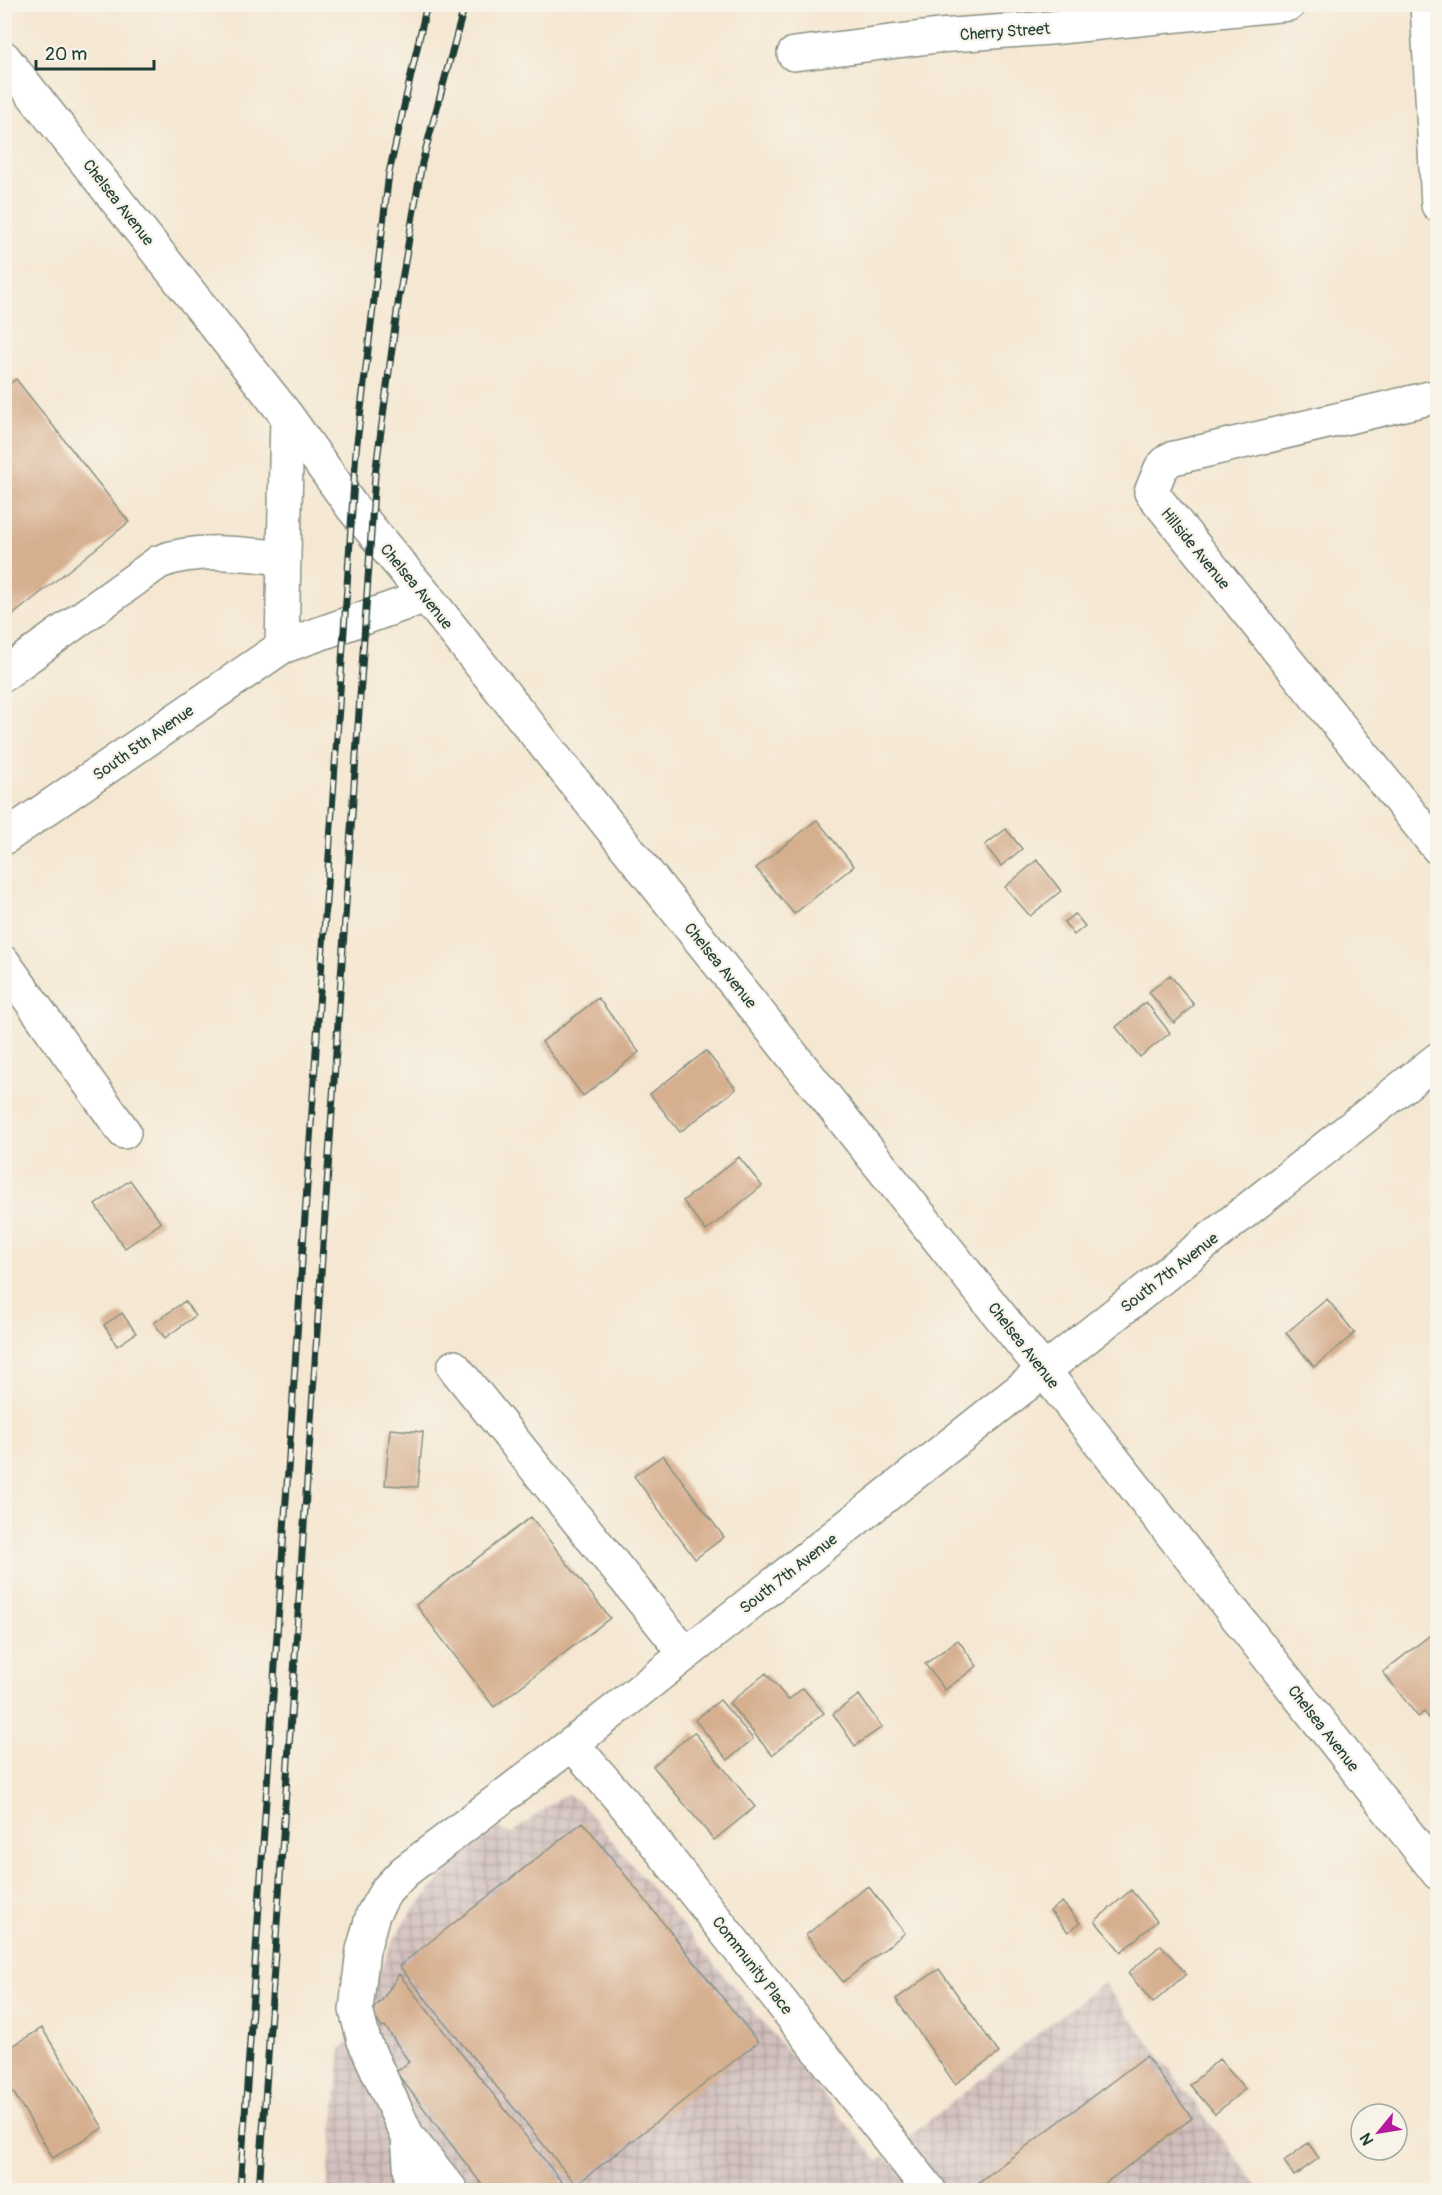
<svg xmlns="http://www.w3.org/2000/svg" width="1442" height="2195" viewBox="0 0 1442 2195" font-family="Pangolin,sans-serif">
	<defs>
		<pattern id="industrial-grid" width="8" height="8" patternUnits="userSpaceOnUse" patternTransform="scale(1.5)"><rect width="8" height="8" fill="#d1bfbd"/><path d="M0 4h8M4 0v8" fill="none" stroke="#a99c9a"/></pattern>
	</defs>
	<rect width="100%" height="100%" fill="#f7f3e8"/>
	<filter id="ink" filterUnits="userSpaceOnUse"><feTurbulence type="fractalNoise" baseFrequency=".0167" numOctaves="2"/><feDisplacementMap in="SourceGraphic" scale="12" xChannelSelector="R" yChannelSelector="G"/><feConvolveMatrix kernelMatrix="1 2 1 2 8 2 1 2 1" color-interpolation-filters="sRGB"/></filter>
	<filter id="wash" filterUnits="userSpaceOnUse"><feTurbulence type="fractalNoise" baseFrequency=".008" numOctaves="4" result="noise"/><feDisplacementMap in="SourceGraphic" scale="24" xChannelSelector="R" yChannelSelector="G"/><feGaussianBlur stdDeviation="1.35" result="paint"/><feColorMatrix in="noise" values="0 0 0 0 0 0 0 0 0 0 0 0 0 0 0 0 0 1.4 0 .05"/><feComposite in="paint" operator="in"/></filter>
	<g filter="url(#wash)">
		<rect width="100%" height="100%" fill="#f5e7d2"/>
		<!-- industrial -->
		<path fill="url(#industrial-grid)" d="M568,1795L580,1802L878,2161L1103,1982L1261,2190H327L341,2049L369,2028V1994L394,1939L411,1913L454,1863L497,1828L511,1834L562,1796Z"/>
		<g id="blocks">
			<!-- building -->
			<path fill="#d6af8f" d="M16,379L129,522L4,622V388Z
				M817,820L854,866L794,914L756,868Z
				M1006,829L1022,849L1001,866L985,845Z
				M1037,860L1061,891L1030,916L1005,887Z
				M1075,914L1085,926L1074,935L1064,922Z
				M1170,975L1194,1005L1174,1023L1149,992Z
				M598,998L639,1052L583,1096L542,1042Z
				M1146,1002L1170,1033L1140,1057L1116,1027Z
				M706,1051L736,1089L680,1132L650,1094Z
				M739,1157L762,1186L706,1231L683,1201Z
				M130,1180L161,1223L125,1248L95,1205Z
				M1327,1299L1355,1333L1314,1367L1286,1333Z
				M185,1301L195,1316L165,1338L154,1323Z
				M122,1313L136,1333L117,1346L104,1325Z
				M390,1429L423,1432L418,1487L385,1485Z
				M663,1455L724,1537L695,1559L634,1476Z
				M531,1517L610,1618L494,1707L416,1605Z
				M1438,1629V1713L1430,1719L1424,1712L1418,1717L1383,1672Z
				M958,1640L977,1666L945,1690L925,1664Z
				M766,1673L788,1700L803,1688L824,1713L772,1755L729,1703Z
				M859,1695L882,1727L855,1746L833,1714Z
				M720,1700L753,1739L728,1760L695,1720Z
				M694,1732L755,1807L714,1840L653,1766Z
				M583,1822L758,2042L576,2185L399,1966Z
				M868,1886L905,1933L843,1982L806,1935Z
				M1131,1890L1157,1921L1121,1952L1095,1921Z
				M1062,1902L1080,1923L1068,1932L1050,1911Z
				M1161,1945L1186,1974L1153,2003L1128,1973Z
				M939,1969L999,2053L955,2084L896,1999Z
				M399,1974L568,2190H486L396,2072L409,2062L385,2026L382,2028L371,2011L382,2000Z
				M42,2028L103,2128L53,2158L4,2077V2051Z
				M1146,2056L1192,2118L1096,2190H985L979,2182Z
				M1219,2059L1245,2089L1215,2114L1190,2085Z
				M1308,2143L1319,2158L1294,2176L1284,2161Z"/>
		</g>
	</g>
	<g filter="url(#ink)">
		<use href="#blocks" fill-opacity="0" stroke="#8a9283" stroke-width="1.5"/>
		<g fill="none" stroke-linecap="round" stroke-linejoin="round">
			<!-- minor casing -->
			<g stroke="#8a9283" stroke-width="36">
				<path id="minor" d="M1427,4L1438,205
					M794,54L938,36L1050,28L1289,4
					M4,58L287,416L352,507L426,596L1044,1371L1438,1873
					M1438,396L1170,459L1161,468L1151,492L1438,848
					M282,647L426,596
					M4,674L159,562C197,547 244,554 284,558
					M4,838L282,647L287,416
					M4,963L124,1132
					M454,1367L685,1653
					M572,1744L624,1803L929,2190
					M408,2137L451,2190
					M412,2190L408,2137L364,2041L356,2010L363,1950L373,1914L386,1891L404,1872L572,1744L1438,1059"/>
			</g>
			<!-- minor -->
			<use href="#minor" stroke="#fff" stroke-width="33"/>
			<!-- rail casing -->
			<g stroke="#1f3d34" stroke-width="7">
				<path id="rail" d="M240,2190L356,451L389,173L427,4
					M259,2190L375,475L399,297L422,163L465,4"/>
			</g>
			<!-- rail -->
			<use href="#rail" stroke="#f7f3e8" stroke-width="4.5" stroke-dasharray="14" stroke-linecap="butt"/>
		</g>
	</g>
	<g text-anchor="middle" stroke-width="4.5" stroke-linejoin="round" paint-order="stroke">
		<!-- street labels -->
		<g font-size="16" fill="#1f3d34" stroke="#f7f3e8">
			<text transform="translate(1005 31) rotate(-4)" y="6">Cherry Street</text>
			<text transform="translate(119 202) rotate(52)" y="6">Chelsea Avenue</text>
			<text transform="translate(1196 548) rotate(51)" y="6">Hillside Avenue</text>
			<text transform="translate(417 586) rotate(51)" y="6">Chelsea Avenue</text>
			<text transform="translate(143 742) rotate(-35)" y="6">South 5th Avenue</text>
			<text transform="translate(721 965) rotate(51)" y="6">Chelsea Avenue</text>
			<text transform="translate(1169 1272) rotate(-38)" y="6">South 7th Avenue</text>
			<text transform="translate(1024 1345) rotate(52)" y="6">Chelsea Avenue</text>
			<text transform="translate(788 1573) rotate(-38)" y="6">South 7th Avenue</text>
			<text transform="translate(1324 1728) rotate(52)" y="6">Chelsea Avenue</text>
			<text transform="translate(753 1965) rotate(52)" y="6">Community Place</text>
		</g>
	</g>
	<!-- margin -->
	<rect width="1442" height="2195" fill="none" stroke="#f7f3e8" stroke-width="24"/>
	<!-- north arrow -->
	<g transform="translate(1379 2132) rotate(240)"><circle r="28" fill="#f7f3e8" stroke="#a1aaa0" stroke-width="1.5"/>
	<path d="M0-4.5L10 22L0 15L-10 22Z" fill="#b5179e"/>
	<text y="-9" font-size="16" font-weight="bold" text-anchor="middle" fill="#1f3d34">N</text>
	</g>
	<!-- scale -->
	<path d="M36 60v9h118v-9" fill="none" stroke="#1f3d34" stroke-width="3"/>
	<text x="45" y="60" font-size="18" fill="#1f3d34" stroke="#f7f3e8" stroke-width="4.5" paint-order="stroke">20 m</text>
</svg>
